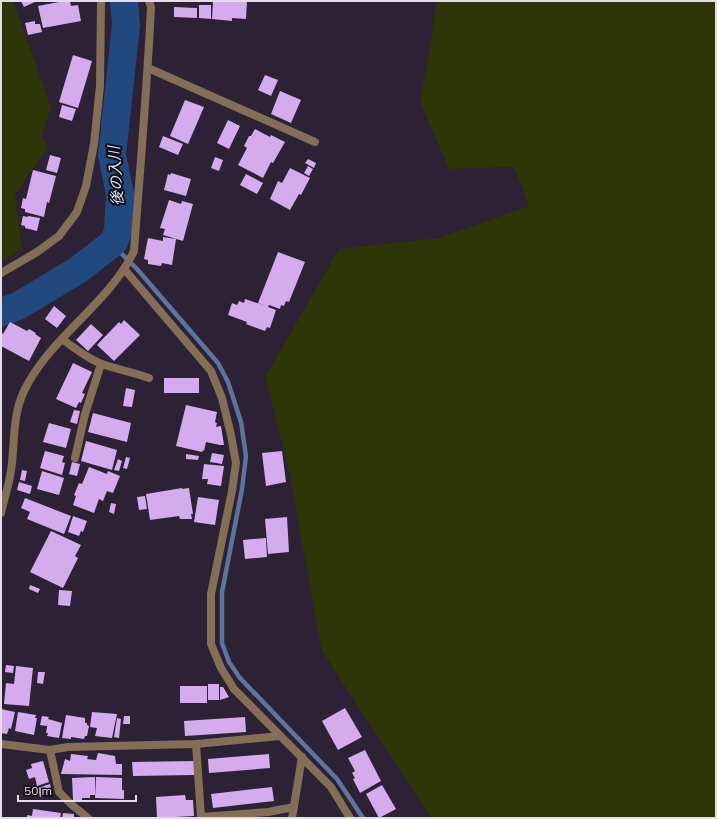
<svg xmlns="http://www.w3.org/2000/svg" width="717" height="819" viewBox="0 0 717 819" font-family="Mulish,'Noto Sans JP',sans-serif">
	<rect width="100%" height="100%" fill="#2d2135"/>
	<!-- green -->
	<path fill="#2e3507" d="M1,1H13L51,107L42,135L48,148L15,194L22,249L1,262Z
		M436,1H716V818H431L322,651L288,467L265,377L339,249L439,238L529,206L514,167L449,169L420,102L431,41Z"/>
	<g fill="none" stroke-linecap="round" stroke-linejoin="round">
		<!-- stream -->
		<path stroke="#5c759e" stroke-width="4.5" d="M114,242L117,249L137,269L218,363L228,382L241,422L246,456L242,489L222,592V643L229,662L240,678L337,779L363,818"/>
		<!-- river -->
		<path stroke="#21497d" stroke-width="28" d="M1,312L18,306L78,270L114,242L118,231L120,194L112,155L126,25L124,1"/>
	</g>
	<!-- building -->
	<path fill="#d4aced" d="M21,1H37L24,7Z
		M64,1H70L71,6L78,5L81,21L43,28L38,6Z
		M213,1H247L246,19L232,18V21L212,19Z
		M199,5H211V19L199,18Z
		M174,7L197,8V18L174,17Z
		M35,21V24H40L42,32L28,35L25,23Z
		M73,55L92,61L78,108L59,102Z
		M265,75L278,80L271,96L258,90Z
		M280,91L301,100L291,123L271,114Z
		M185,100L204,107L188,144L170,136Z
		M62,105L76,109L72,121L59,117Z
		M228,120L240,126L229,149L217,143Z
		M255,129L270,137L271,135L285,142L273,163L271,162L263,178L238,165L247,148L244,146L249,136H251Z
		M163,136L183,144L178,155L159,147Z
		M50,155L61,158L57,173L46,170Z
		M215,157L223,160L219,171L211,168Z
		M308,159L316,163L314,168L305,163Z
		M308,166L313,169L309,176L304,173Z
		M290,168L310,178L301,195L299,194L290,210L270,199L278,181L282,183Z
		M33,170L56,176L49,203L47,202L44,217L25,212V209L21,208L23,198L26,199Z
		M171,173L191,179L186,196L164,190L168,174L170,175Z
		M246,174L263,183L257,194L240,185Z
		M169,200L181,204L182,201L193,204L183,241L163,235L165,229L160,228Z
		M23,216L28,217V216L40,218L37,231L25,228V226L21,225Z
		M163,237L176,239L172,265L162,263L161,266L148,264V260L144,259L148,238L163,241Z
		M278,252L305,262L289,302L286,301L284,306L281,305L280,309L269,305L268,307L276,310L270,328L267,327L265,331L246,324L247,322L228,315L232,303L237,305L239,301L244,303L245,299L266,306L258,303Z
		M54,306L66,316L57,328L45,319Z
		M124,320L140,335L114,361L97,345L119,322L121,324Z
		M10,322L27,331L29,329L36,333L35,334L41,338L29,361L1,346V332L3,334Z
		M91,324L103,335L88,351L76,340Z
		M73,363L92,372L82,393L85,394L81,403L79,402L76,408L56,399Z
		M164,378H199V393H164Z
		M126,388L135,390L132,407L123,406Z
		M186,405L217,412L215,422L217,423L216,427L221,426L224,445H220L206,442L204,451L203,450L202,452L176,446Z
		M74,410L80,411L77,424L70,422Z
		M93,413L131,423L127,442L88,432Z
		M49,423L71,429L66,448L43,442Z
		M86,441L117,450L112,470L81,461Z
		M45,451L64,456L62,462L65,463L62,475L40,468Z
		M282,451L286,482L266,486L262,453Z
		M212,453L224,455L222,464L210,462Z
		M186,454L199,456L198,460L186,459Z
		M126,457L130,458L127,469L123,468Z
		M118,459L122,461L119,471L114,470Z
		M72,462L80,464L77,476L69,474Z
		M204,464L224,466L221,486L207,484L208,479H202Z
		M89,467L107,474L108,471L120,476L113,493L107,491L103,501L99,499L94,513L73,505L76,496L74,495L79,483L82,484Z
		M22,470L27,471L25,481L20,480Z
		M42,471L64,478L59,495L37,489Z
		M19,482L32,486L30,494L17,490Z
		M182,488V489L189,488L193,514H191L192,519H180L179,516L150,520L146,494Z
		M145,496L147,509L139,510L137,497Z
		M198,497L219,500L215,525L194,522Z
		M25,498L71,516L64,534L27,519L30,512L21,508Z
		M111,503L116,504L114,514L109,512Z
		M73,516L87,521L83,532L81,531L79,536L68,532Z
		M287,517L289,552L268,554L265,519Z
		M51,531L81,545L75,556L78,558L63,588L30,572Z
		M266,538L267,557L245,559L243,540Z
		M30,585L40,589L38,593L29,589Z
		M59,590L72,591L70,606L58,605Z
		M6,665L14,666L13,673L5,672Z
		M16,666L33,668L29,706L4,704L6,683L14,684Z
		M38,672H45L43,684L37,683Z
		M208,684H219V700H208Z
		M180,686H207V703H180Z
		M220,687H223L229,697L220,700Z
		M345,708L362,737L338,750L322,721Z
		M1,709L15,712L11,729L9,728L7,734L1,733Z
		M18,712L36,715L35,718H37L34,735L15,731Z
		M92,712L117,714L112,738L95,736L97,728L90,727Z
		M66,715L85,718V723H87V725L89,726L87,736H85L84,739L71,737V739L62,738Z
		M42,716L49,717L48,719L62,723L59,738L47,736L48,733H46L48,721L47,726L40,725Z
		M124,716H130V724H123Z
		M245,717L246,732L185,736L184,721Z
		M117,718L121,719L119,738L114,737Z
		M365,750L381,781L360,793L353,779L355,778L352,773L355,771L348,758Z
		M98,753L115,756L116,764H122V775L61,774L65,759L70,761L71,754L88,756L87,759L96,760Z
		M269,754L270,768L209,773L208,759Z
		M43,761L49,782L37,786L35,777L29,779L26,770L32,768L31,764Z
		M194,761V775L133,776L132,762Z
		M95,777V795H90V798H82V800H73L72,778Z
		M96,777L122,778V790H124V799L95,798Z
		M50,784L52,793L40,797L38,788Z
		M382,785L396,809L379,818L366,794Z
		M272,787L274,801L213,808L211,794Z
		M185,795L186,800H193L194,816L157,818L156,797Z
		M33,809L61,813L60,818H27V815L32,816Z
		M63,813L74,814V818H62Z"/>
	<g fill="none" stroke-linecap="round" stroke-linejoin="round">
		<!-- lane -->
		<path stroke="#846e56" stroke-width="8" d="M62,339C75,348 88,359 102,364C118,370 134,372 149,378
			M75,458L85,414L101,364
			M196,744L201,817L268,812L294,807
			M50,750L59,792L72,805L88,818"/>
		<!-- street -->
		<path stroke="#846e56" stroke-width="8" d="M148,68L315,142
			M125,270L211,371L222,398L231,435L236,463L232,491L211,594V644L221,668L234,689L331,787L350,818
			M1,273L37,252L59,236L77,212L86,186L94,144L100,86L101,1
			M1,513C4,499 9,485 11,471C15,444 12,416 24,391C50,337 109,304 134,251C140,170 147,89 151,7L149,1
			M1,744L50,750L68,747L196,744L280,736
			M292,818L302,757"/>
	</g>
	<g text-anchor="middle" stroke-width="4" stroke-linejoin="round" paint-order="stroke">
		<!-- water labels -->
		<g font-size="15" font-style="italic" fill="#d8e4f4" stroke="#120d16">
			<text transform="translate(116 176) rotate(-94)" y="5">後の入川</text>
		</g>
	</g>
	<!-- border -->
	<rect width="717" height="819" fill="none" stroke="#e5ddea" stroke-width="4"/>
	<!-- scale -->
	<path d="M18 795v6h118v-6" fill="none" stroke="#e5ddea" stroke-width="2"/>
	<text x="24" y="795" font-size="12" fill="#e5ddea" stroke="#120d16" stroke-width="3" paint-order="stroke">50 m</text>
</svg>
